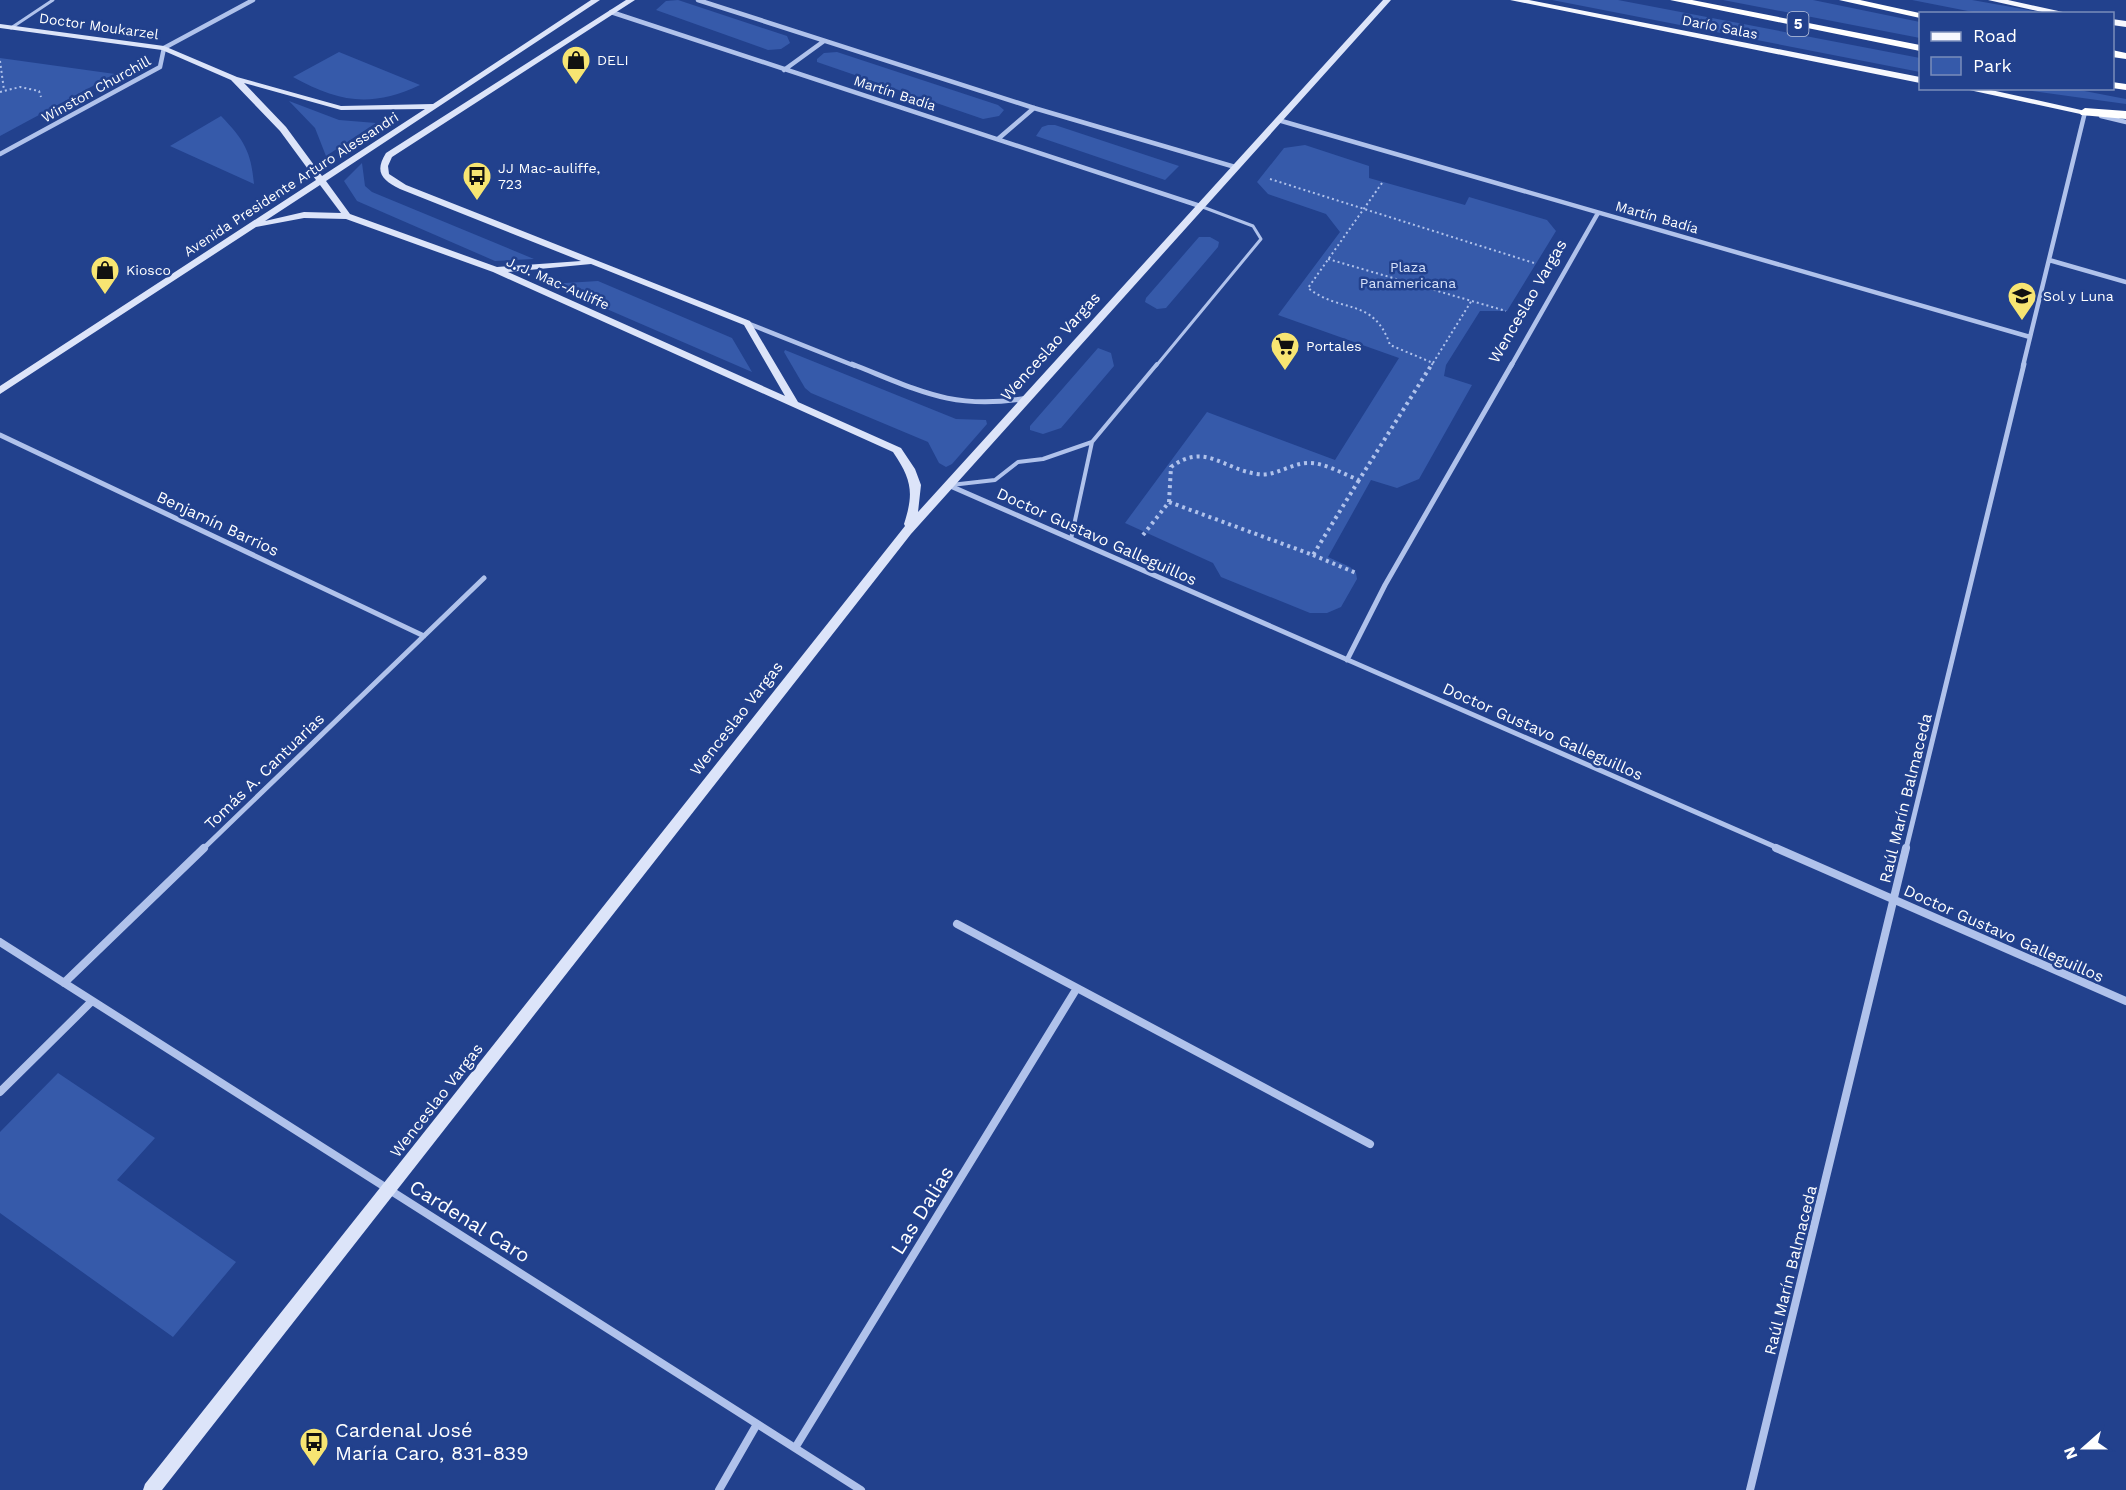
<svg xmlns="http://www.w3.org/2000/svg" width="2126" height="1490" viewBox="0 0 2126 1490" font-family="'Work Sans',sans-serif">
	<rect width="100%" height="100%" fill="#22418d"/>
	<!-- green -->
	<path fill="#365aaa" d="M678,0L787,36L790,43L781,49L768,50L656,10L666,1Z
		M1552,0H1618L1920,58V72Z
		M1723,0H1813L1920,22V38Z
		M1912,0H1972L2045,13H1978Z
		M339,52L420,85C371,108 338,102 293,77Z
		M837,52L998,105L1004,110L999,116L983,119L817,62V59L824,53Z
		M0,58L115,74L0,136Z
		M2018,89H2074L2126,99V104Z
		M289,101L339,120L376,123L326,156L315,128Z
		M221,116C244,140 251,151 254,184L170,146Z
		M1048,125H1055L1179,166L1165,180L1036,136L1042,127Z
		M1305,145L1369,166V178L1465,205L1469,197L1547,220L1556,231L1507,311H1480L1446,365L1444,376L1472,385L1419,479L1397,488L1371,480L1328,557L1350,567L1356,573L1357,579L1341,607L1327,613H1310L1221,577L1213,563L1125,523L1207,412L1335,460L1399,358L1278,315L1340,232L1326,214L1268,194L1257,182L1284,148Z
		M362,163L365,186L372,192L534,259L495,261L357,201L344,181Z
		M1199,237H1210L1219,242L1218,247L1166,308L1157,309L1145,302L1146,298Z
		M598,281L732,338L752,372L549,284Z
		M1098,348L1111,353L1114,366L1061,428L1043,434L1030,430V426Z
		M785,350L956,419L986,420L987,424L952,464L946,467L939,463L928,442L811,393L805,388L784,352Z
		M58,1073L155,1138L117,1180L236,1262L173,1337L0,1213V1132Z"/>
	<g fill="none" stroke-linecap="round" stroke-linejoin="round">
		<!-- path-far1 -->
		<path stroke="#b0c2eb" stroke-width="2" stroke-dasharray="2 3" stroke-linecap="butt" d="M0,61L4,90
			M0,92L20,87L39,91L41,97
			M1270,179L1534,263
			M1382,183L1308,288C1341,314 1374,297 1390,345L1433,363L1431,366
			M1328,259L1506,311
			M1433,363L1472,300"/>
		<!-- path -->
		<path stroke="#b0c2eb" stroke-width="4" stroke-dasharray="3 4" stroke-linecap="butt" d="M1169,502L1313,555L1359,480
			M1143,535L1169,502L1171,467C1205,442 1223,469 1257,474C1275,477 1289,464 1307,463C1324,462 1343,474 1359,480L1432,364
			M1313,555L1356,573"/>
		<!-- lane-far1 -->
		<path stroke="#b0c2eb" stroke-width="3" d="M11,28L53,0
			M1156,366L1261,239L1253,226L1200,206"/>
		<!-- lane -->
		<path stroke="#b0c2eb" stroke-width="4" d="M951,485L995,480L1018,462L1043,459L1092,442L1157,364
			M1071,539L1092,442"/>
		<!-- street-far2 -->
		<path stroke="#b0c2eb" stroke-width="4.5" d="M698,0L1034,108L1235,167
			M611,12L1200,206
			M784,70L824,41
			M2101,116L2126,122
			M1278,120L2030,337
			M998,139L1034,108
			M0,154L160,67L164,48L253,0
			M2049,260L2126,282
			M747,323L855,366
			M1511,366L1598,213
			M2023,366L2085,112L2088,113"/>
		<!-- street-far1 -->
		<path stroke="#b0c2eb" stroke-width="5" d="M852,364C918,390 953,411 1027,398
			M0,435L424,636
			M948,485L1780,849
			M1347,660L1385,585L1512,364
			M203,849L484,578
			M1906,849L2024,364"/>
		<!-- street -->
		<path stroke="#b0c2eb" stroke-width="8" d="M1776,848L2126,1001
			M957,924L1370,1144
			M0,942L861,1490
			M64,983L204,848
			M0,1092L92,1001
			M795,1448L1077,988
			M719,1490L757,1424
			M1750,1490L1906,848"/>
		<!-- secondary -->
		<path fill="#dce4f9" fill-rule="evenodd" d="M591,0H600L326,181L350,214L497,267L581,261L400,189C382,180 374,172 386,153L626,0H635L392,157L388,166L389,174L406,185L750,321L798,402L901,448L915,469L921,485L918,512L1383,0H1391L911,534L162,1490H143L145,1484L905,526L904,524C914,493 912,480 893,452L493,272L346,219L304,218L256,227L0,394V386L316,180L280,131L231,80L162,50L0,28V24L164,46L237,77L341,106L433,104ZM244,83L341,110L425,109L322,176L286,127ZM320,185L341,213L304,212L265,221ZM591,264L744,325L785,396L508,272Z"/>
		<!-- primary -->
		<path fill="#f5f7fe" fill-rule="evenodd" d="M1510,0H1529L1920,77V83Z
			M1988,0H2008L2072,14H2051Z
			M2112,19L2126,21V27L2112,25Z
			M1960,88H1982L2090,112L2085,115Z"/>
		<!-- highway -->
		<path fill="#fff" fill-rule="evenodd" d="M1670,0H1692L1920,45V51Z
			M1839,0H1860L1924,14H1920V18Z
			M2112,50L2126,53V59L2112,57Z
			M2112,82L2126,84V90L2112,88Z
			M2085,108L2126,111V119L2081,115L2079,112Z"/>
	</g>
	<!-- icons -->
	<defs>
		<g id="shop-pin" transform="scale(1.5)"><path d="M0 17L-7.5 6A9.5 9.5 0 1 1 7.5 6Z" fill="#f7e572" stroke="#22418d"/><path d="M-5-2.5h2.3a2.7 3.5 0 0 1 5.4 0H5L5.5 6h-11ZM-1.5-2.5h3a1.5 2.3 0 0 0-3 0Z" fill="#111"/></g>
		<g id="bus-pin" transform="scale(1.5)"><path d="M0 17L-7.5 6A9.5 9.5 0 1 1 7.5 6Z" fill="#f7e572" stroke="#22418d"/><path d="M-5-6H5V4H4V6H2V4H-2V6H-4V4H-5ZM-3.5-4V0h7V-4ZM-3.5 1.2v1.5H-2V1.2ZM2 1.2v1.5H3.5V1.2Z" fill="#111"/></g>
		<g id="school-pin" transform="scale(1.5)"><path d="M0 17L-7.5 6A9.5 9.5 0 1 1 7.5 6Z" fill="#f7e572" stroke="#22418d"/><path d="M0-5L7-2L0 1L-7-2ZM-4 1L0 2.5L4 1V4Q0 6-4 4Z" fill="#111"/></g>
		<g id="supermarket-pin" transform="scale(1.5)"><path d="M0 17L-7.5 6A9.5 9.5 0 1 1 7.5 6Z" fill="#f7e572" stroke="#22418d"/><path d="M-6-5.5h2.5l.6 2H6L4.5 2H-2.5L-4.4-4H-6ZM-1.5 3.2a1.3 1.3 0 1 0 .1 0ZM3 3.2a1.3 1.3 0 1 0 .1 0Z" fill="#111"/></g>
	</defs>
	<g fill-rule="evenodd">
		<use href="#shop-pin" x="576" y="60"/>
		<use href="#bus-pin" x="477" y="176"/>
		<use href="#shop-pin" x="105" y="270"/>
		<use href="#school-pin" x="2022" y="296"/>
		<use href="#supermarket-pin" x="1285" y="346"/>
		<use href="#bus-pin" x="314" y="1442"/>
	</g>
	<g text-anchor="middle" stroke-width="5" stroke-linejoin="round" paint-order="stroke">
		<!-- far-street labels -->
		<g font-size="14" fill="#fff" stroke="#22418d">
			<text transform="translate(99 26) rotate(8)" y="5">Doctor Moukarzel</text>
			<text transform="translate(1720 27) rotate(11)" y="5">Darío Salas</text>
			<text transform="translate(96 89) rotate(-29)" y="5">Winston Churchill</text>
			<text transform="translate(895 93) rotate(18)" y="5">Martín Badía</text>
			<text transform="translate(291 184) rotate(-33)" y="5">Avenida Presidente Arturo Alessandri</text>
			<text transform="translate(1657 217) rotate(16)" y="5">Martín Badía</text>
			<text transform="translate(558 283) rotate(24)" y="5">J. J. Mac-Auliffe</text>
		</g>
		<!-- far-poi labels -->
		<g font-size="14" fill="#fff" stroke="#22418d" text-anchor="start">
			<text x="597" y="65">DELI</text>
			<text x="498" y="173">JJ Mac-auliffe,<tspan x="498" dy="16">723</tspan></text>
			<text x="126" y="275">Kiosco</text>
			<text x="2043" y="301">Sol y Luna</text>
			<text x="1306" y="351">Portales</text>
		</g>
		<!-- far-park labels -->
		<g font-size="14" fill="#d5e0f8" stroke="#22418d">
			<text x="1408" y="272">Plaza<tspan x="1408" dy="16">Panamericana</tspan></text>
		</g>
		<!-- shield labels -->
		<rect fill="#22418d" stroke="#bdc6dd" stroke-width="1.5" x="1787.5" y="12" width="21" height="24" rx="4.5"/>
		<g font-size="15" font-weight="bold" fill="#fff">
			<text x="1798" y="29">5</text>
		</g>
		<!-- street labels -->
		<g font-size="16" fill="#fff" stroke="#22418d">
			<text transform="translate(1527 301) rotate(-60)" y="6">Wenceslao Vargas</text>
			<text transform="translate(1050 346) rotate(-48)" y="6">Wenceslao Vargas</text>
			<text transform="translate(218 523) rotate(25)" y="6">Benjamín Barrios</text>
			<text transform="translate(1097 536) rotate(24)" y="6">Doctor Gustavo Galleguillos</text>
			<text transform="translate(736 718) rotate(-52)" y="6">Wenceslao Vargas</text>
			<text transform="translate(1543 731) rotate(24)" y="6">Doctor Gustavo Galleguillos</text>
			<text transform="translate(264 771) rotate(-44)" y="6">Tomás A. Cantuarias</text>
			<text transform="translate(1905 798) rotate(-76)" y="6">Raúl Marín Balmaceda</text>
			<text transform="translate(2004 933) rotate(24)" y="6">Doctor Gustavo Galleguillos</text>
			<text transform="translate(436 1100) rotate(-52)" y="6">Wenceslao Vargas</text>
			<text transform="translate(1790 1270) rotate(-76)" y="6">Raúl Marín Balmaceda</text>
		</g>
		<!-- near-street labels -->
		<g font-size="20" fill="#fff" stroke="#22418d">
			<text transform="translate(922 1210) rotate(-58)" y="7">Las Dalias</text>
			<text transform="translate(470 1221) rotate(32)" y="7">Cardenal Caro</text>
		</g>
		<!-- near-poi labels -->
		<g font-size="20" fill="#fff" stroke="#22418d" text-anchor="start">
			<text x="335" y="1437">Cardenal José<tspan x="335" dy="23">María Caro, 831-839</tspan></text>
		</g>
	</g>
	<!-- legend -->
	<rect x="1919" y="12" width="195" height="78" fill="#22418d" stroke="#7a8dbb" stroke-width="1.5"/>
	<rect x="1931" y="32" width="30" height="9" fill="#f5f7fe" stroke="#7a8dbb" stroke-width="1.5"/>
	<text x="1973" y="42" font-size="18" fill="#ffffff">Road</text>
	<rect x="1931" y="57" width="30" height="18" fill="#365aaa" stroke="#7a8dbb" stroke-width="1.5"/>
	<text x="1973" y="72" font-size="18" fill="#ffffff">Park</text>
	<!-- north arrow -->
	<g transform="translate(2084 1448) rotate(249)" stroke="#22418d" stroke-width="4.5" paint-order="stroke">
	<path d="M0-4.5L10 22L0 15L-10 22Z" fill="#ffffff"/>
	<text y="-9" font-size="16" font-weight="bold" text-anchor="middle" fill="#ffffff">N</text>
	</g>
</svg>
